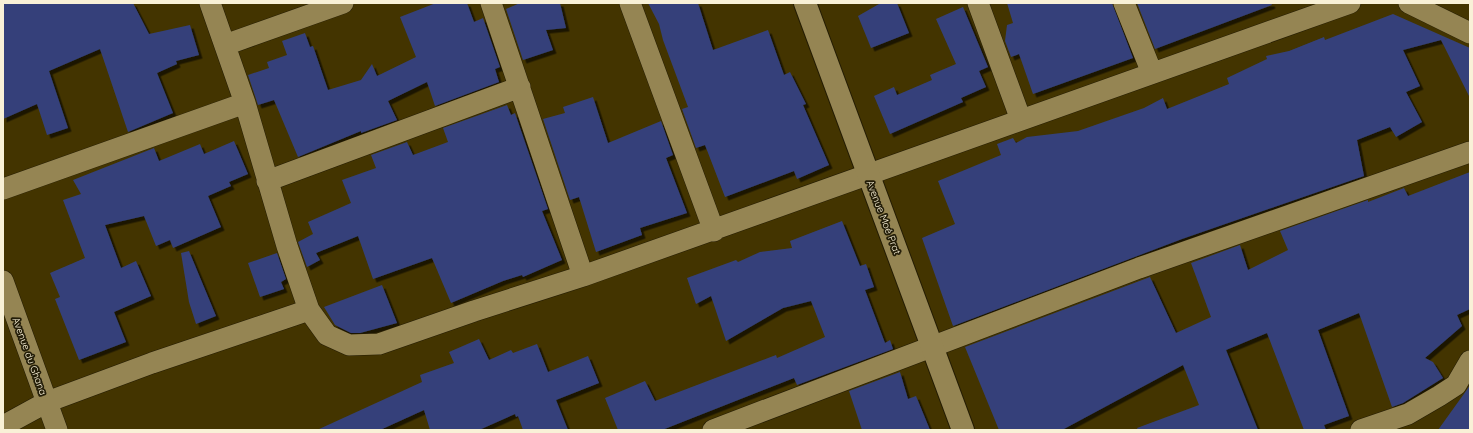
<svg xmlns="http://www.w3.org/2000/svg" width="1473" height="433" viewBox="0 0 1473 433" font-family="Quicksand,sans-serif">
	<defs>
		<filter id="shadow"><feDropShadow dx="3.5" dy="3.5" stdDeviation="0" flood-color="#0009"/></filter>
	</defs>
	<rect width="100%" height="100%" fill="#433400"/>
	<!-- building -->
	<path fill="#34417a" filter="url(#shadow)" d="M3,3H133L149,34L190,25L199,55L176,61L177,64L157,73L173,113L128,132L100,49L49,71L68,128L47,135L37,104L3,119Z
		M436,3H467L474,22L483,18L500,67L495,69L499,82L435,106L427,82L388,101L397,120L361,133V131L298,157L274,100L258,105L248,75L269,68L267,62L287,55L282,41L305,33L310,47L313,46L328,90L361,80L372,64L377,76L416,57L400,17Z
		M520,3H560L566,28L546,30L553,50L523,60L506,9Z
		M648,3H698L713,50L768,30L784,75L790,72L806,104L803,105L829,165L797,179L794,171L725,197L705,145L696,148L682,109L688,107L663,40L659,24Z
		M897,3L909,33L871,48L858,16L879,4Z
		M1007,3H1112L1133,58L1033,94L1019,54L1011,57L1005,41L1007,25L1013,23Z
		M1137,3H1271L1272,5L1155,49Z
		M963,7L988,67L979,71L986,87L961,98L963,102L890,134L874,96L894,87L897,95L932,80L930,75L956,64L936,19Z
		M1393,14L1470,48V98L1441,40L1403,50L1420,86L1406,92L1422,122L1396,137L1390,127L1357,140L1364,176L1182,239L953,326L922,238L955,224L938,181L1001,155L997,144L1013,138L1016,143L1027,137L1078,131L1144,108L1163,98L1167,109L1229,84L1227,78L1267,59L1266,56L1289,51L1324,37L1325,40Z
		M593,97L608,143L661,121L673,155L666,158L687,213L640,228L642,235L596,252L579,197L570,200L543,119L565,113L563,107Z
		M507,105L511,115L515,113L516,116L548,209L542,211L562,260L523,277L522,275L503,281L451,303L432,258L373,279L358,236L316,253L320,260L307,267L298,242L313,234L308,222L351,203L342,180L376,168L371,155L407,142L413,155L448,142L443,128Z
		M234,141L248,174L229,182L231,186L208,196L221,227L173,248L170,240L156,246L144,216L105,225L121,268L136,261L151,296L114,312L126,342L79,360L55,299L60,297L50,273L85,258L63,200L81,194L73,180L154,148L159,161L200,144L204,154Z
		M1470,172V309L1457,315L1462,326L1425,358L1433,362L1443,378L1403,403L1392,407L1359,313L1318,330L1349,416L1324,425L1326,430H1304L1267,333L1226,350L1258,430H1138L1137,428L1199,405L1183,365L1062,430H999L965,347L1150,277L1176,333L1211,317L1191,263L1240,245L1248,270L1288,250L1280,231L1368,200V202L1404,188L1408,196Z
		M842,221L860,266L866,264L874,287L865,290L885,343L890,340L893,349L797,385L794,378L662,430H618L605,398L645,381L655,401L776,355L777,358L825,337L811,301L783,308L726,341L711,296L696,304L687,278L736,260L738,262L760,252L792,248L790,241Z
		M189,251L216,316L196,324L189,302L181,253Z
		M277,253L286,279L281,282L284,289L260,297L248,263Z
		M382,285L397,323L360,333H351L335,325L324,307Z
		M479,339L489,360L511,350L513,353L537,344L548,372L588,356L599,383L556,400L568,430H523L518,416L516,417L515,414L479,430H430L424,410L380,430H317L422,382L420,375L454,363L449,352Z
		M900,372L908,399L916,396L930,430H862L849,391Z
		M1470,385V430H1438L1466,391Z"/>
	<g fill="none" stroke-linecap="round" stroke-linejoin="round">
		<!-- street casing -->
		<g stroke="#241c03" stroke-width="22">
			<path id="street" d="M210,3L245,103L287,246L309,310L327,335L349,345L379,344L474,311L583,276L1350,3
				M491,3L583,276
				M630,3L714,231
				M978,3L1021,120
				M1124,3L1152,73
				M1409,3L1470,33
				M225,45L343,3
				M267,181L520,87
				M3,189L245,103
				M3,281L57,430
				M3,426L47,402L152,363L309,310
				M713,430L1139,268L1470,152
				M1361,430L1408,414L1439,396L1456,385L1470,361"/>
		</g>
		<!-- secondary casing -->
		<g stroke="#241c03" stroke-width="24">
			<path id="secondary" d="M805,3L963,430"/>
		</g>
		<!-- street -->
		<use href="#street" stroke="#958553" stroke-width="21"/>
		<!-- secondary -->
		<use href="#secondary" stroke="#958553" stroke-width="22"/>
	</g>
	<g text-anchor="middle" stroke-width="3.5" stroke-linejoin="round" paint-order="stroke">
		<!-- street labels -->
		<g font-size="10" fill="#f9f1d7" stroke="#231d08">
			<text transform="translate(884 217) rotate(69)" y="4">Avenue Moé Prat</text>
			<text transform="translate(30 356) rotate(70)" y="4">Avenue du Ghana</text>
		</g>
	</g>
	<!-- border -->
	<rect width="1473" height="433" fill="none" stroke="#f9f1d7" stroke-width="8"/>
</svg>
